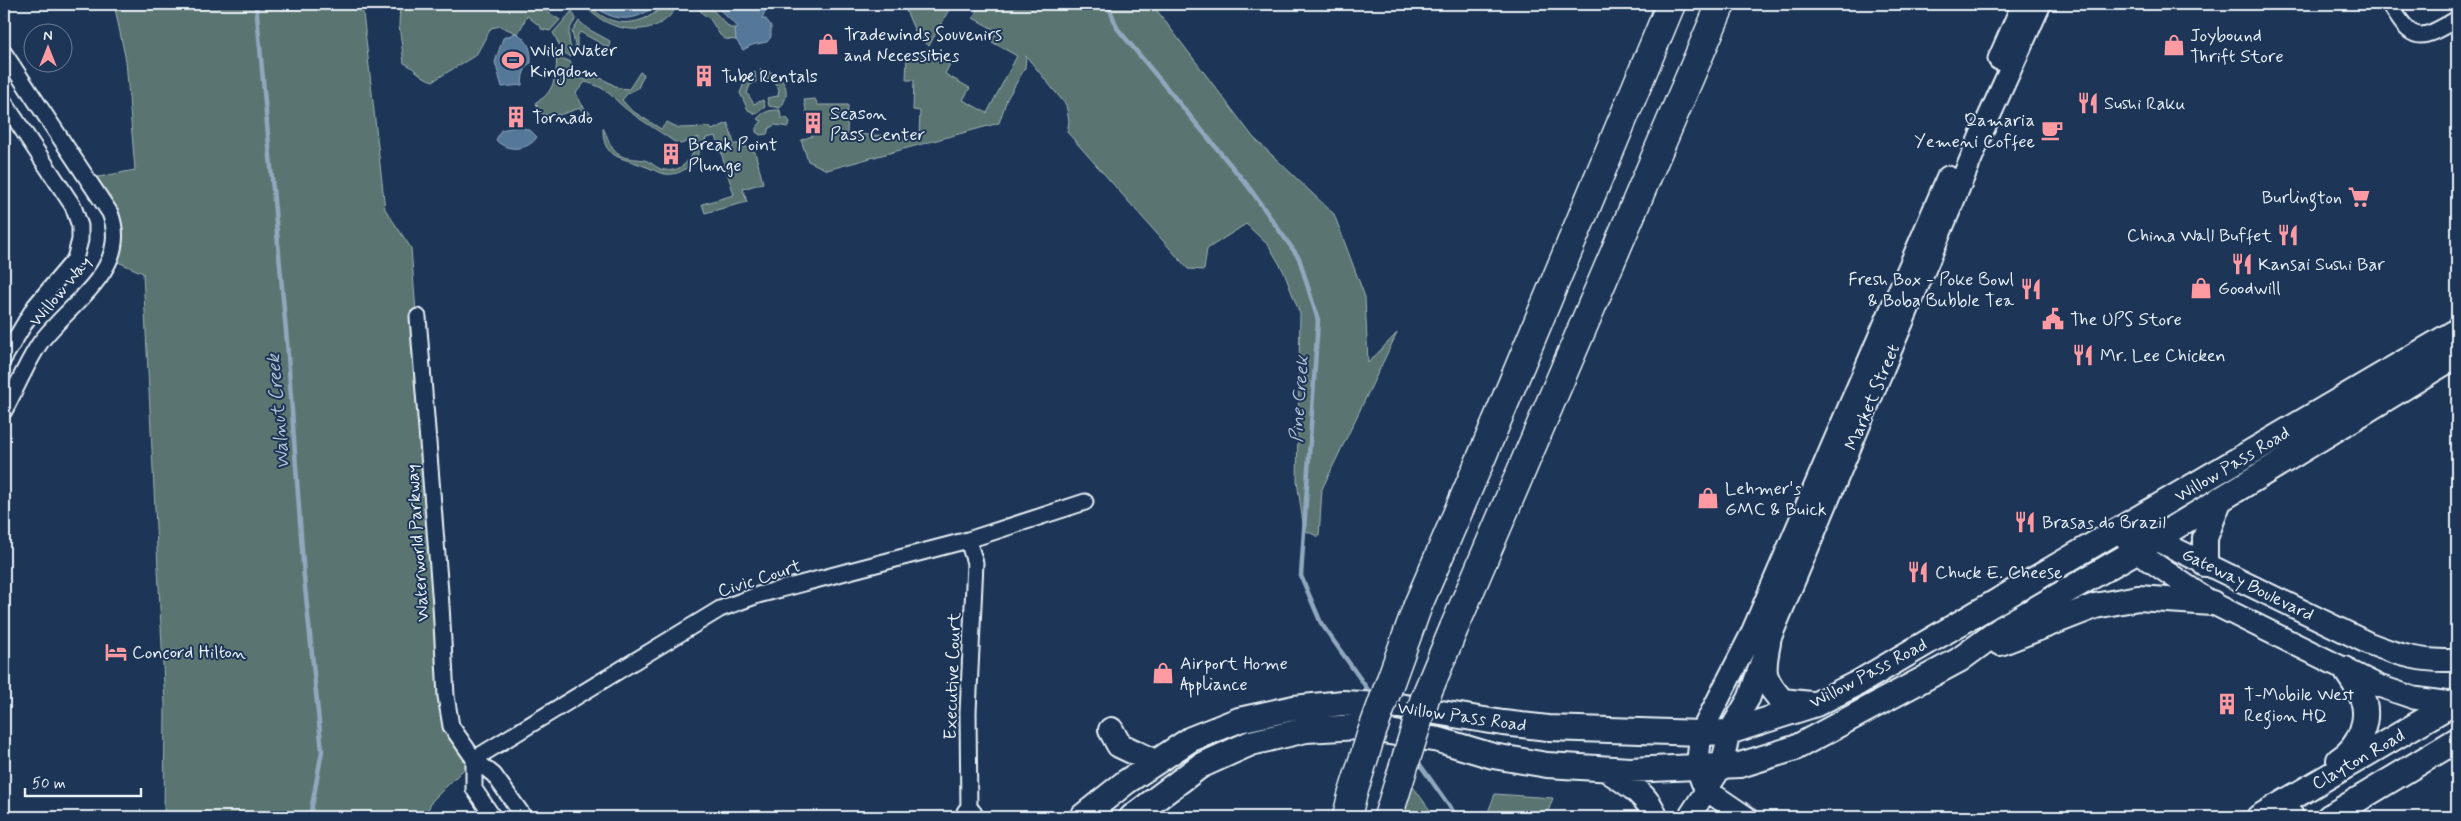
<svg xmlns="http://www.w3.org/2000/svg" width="2461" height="821" viewBox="0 0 2461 821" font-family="Mynerve,sans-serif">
	<rect width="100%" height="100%" fill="#1d3557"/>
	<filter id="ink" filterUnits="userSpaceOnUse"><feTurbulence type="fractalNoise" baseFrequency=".02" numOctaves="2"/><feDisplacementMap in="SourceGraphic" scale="10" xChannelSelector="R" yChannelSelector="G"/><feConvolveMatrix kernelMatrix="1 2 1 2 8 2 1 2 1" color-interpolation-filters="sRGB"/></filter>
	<g filter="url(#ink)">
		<!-- green -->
		<path fill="#5a7471" stroke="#a1b2b4" d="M114,4H362L385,209L411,248L446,696L474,759L432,801L425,817H164L165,705L143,273L111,259L116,233L88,179L135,170L126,61Z
			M400,4H541L540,7L560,20L550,31L541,29V27L527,16L518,34L500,26L491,28L476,55L433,81C421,78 415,68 404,63L399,25Z
			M584,4H590C608,31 646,26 665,4H678C660,42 605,33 584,4Z
			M696,4H707L730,28H735L736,40L725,39L720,35L710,19L702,13Z
			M905,4H952L929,46L916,34L905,8Z
			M980,4H1152L1253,137L1334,214L1365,297L1368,363L1397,333L1322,489L1319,537L1304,530L1297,481L1300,314L1283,270L1269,246L1246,224L1207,249L1204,270L1188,269L1067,132L1069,121L1066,105L1026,56L1025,68L1007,99L999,123L827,170L808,161L801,140L812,136L804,100L815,99L818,105H848L847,134L919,137L920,111L913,110L914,80H906L907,55L928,49L951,62L945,74L970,88L963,100L987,113L1017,56L992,42L997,31L973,18Z
			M572,11L576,19C563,36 572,39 571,57L563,52L553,33Z
			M579,21L588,29L610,41L609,48L580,32L577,37V54L572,32Z
			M555,48L564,59L571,62C572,76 584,85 597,76L619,88L629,89L640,72L644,74L638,88L628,93L622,100L631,110L661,129L667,122L679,128L710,127L712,130L728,123L734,144H741L755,152L763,183L743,189L747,202L705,213L702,204L734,195L716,136L706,138C699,154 688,177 665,174C658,173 651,168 644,166C622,157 602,159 603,128C607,135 611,150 618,154C627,160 634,158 644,160C650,161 655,167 661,169C682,176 695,155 699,137L681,144L676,143C661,132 645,123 630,112C612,99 610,88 585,82L576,93L582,105L594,117L582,111L580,108C567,112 539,126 536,102C556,94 559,66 555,48Z
			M760,70C781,71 795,90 780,108L769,106L767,98L778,96L779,89L774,82L763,78Z
			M755,72L756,82L750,85L747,93L754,104L763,100L765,107L756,114L748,110L740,93L746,78Z
			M780,110L781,118H787L790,122L788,127L775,125L769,128L767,134L760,135L756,132V128L762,121L757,119C764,111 770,110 780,110Z
			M1401,770L1435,817H1388Z
			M1495,794L1553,798L1546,817H1486Z"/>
		<!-- water -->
		<path fill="#567898" stroke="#90a8be" d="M593,4H609L619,8L630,9L641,4H656C638,23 611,23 593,4Z
			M713,4H768L762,19H766L771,26V37L767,42L752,45L743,50L736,40L735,28L738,27Z
			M516,33C528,39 532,50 531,63L527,65L523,75L522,85L502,87L495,62L503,38Z
			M519,126L531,131L537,137C528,151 506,152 496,140L501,130Z"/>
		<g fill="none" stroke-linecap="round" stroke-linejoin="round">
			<!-- stream -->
			<path stroke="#90a8be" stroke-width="4.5" d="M256,4L287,342L304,577L322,751L310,817
				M1108,4L1117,28L1248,186L1299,258L1318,320L1301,576L1321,623L1373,697
				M1416,759L1457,817"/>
			<!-- street casing -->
			<g stroke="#e8f1f8" stroke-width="19">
				<path id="street" d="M2390,4C2413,44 2419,41 2457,19
					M4,53L110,213C132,269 69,303 40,343C26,364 16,389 4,411
					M4,102L73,206L80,226V240L75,259L35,306L4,358
					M418,317L441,605L446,696L451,726L474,759L494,775L524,817
					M968,540L975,563L968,712L969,814
					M474,759L720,609L758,595L968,540L1085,502
					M474,759V789L493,817"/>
			</g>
			<!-- secondary casing -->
			<g stroke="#e8f1f8" stroke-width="25">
				<path id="secondary" d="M1999,59L2023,4
					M2119,530L2136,551L2212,603L2379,686L2414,698L2457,704
					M2141,535L2153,538L2368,643C2398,655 2425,663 2457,660
					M1702,782L1697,768L1701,733L1751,635L1948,177
					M1705,789L1746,817
					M2285,802L2293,817
					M1689,817L1722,766L1729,732L1749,698L1768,643L1983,130L2040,4"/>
			</g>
			<!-- primary casing -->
			<g stroke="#e8f1f8" stroke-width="28">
				<path id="primary" d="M2205,564V538L2220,499
					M1768,643C1762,673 1762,678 1782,701L1811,704
					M2000,643L2095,606L2138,598L2212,603
					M1111,730L1119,745L1155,762
					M2339,760C2359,748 2372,718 2361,695C2357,686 2350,677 2345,669
					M1606,769C1624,781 1649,795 1655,817
					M969,814L971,817
					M1082,817L1126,782L1191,739L1239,720L1294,708L1343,703L1399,706L1503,723L1548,728L1701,733L1729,732L1816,704L1858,683L2457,331
					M1132,817L1200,766L1251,743L1306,730L1358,727L1439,740L1493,756L1547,765L1630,770L1740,765L1795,748L1959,660L2004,627L2136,551L2457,355
					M2259,817L2457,701
					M2329,817L2457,740"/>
			</g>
			<!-- highway casing -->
			<g stroke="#e8f1f8" stroke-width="31">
				<path id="highway" d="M1418,605L1483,454L1671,4
					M1454,628L1721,4
					M1347,817L1352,796"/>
			</g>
			<!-- street -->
			<use href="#street" stroke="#1d3557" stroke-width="15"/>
			<!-- secondary -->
			<use href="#secondary" stroke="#1d3557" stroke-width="21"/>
			<!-- primary -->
			<use href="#primary" stroke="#1d3557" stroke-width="24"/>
			<!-- highway -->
			<use href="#highway" stroke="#1d3557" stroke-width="28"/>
			<!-- highway-bridge casing -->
			<g stroke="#e8f1f8" stroke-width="31" stroke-linecap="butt">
				<path id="highway-bridge" d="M1352,796L1372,732L1418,605
					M1388,817L1425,698L1454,628"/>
			</g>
			<!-- highway-bridge -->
			<use href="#highway-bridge" stroke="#1d3557" stroke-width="28"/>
		</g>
	</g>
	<!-- icons -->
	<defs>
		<g id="shop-bare" transform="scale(1.725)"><path d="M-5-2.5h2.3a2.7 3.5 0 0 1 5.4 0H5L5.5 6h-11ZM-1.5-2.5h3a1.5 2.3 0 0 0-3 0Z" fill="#ff9aa2" stroke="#1d3557" stroke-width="2.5" paint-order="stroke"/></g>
		<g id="stadium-bare" transform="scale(1.725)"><path d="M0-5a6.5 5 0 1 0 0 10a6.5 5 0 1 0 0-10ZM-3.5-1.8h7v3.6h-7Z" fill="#ff9aa2" stroke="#1d3557" stroke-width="2.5" paint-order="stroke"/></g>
		<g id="building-bare" transform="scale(1.725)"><path d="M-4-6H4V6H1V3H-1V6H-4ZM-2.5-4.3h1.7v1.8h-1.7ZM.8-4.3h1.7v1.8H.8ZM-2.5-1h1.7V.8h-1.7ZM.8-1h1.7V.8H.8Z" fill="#ff9aa2" stroke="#1d3557" stroke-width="2.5" paint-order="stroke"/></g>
		<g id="restaurant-bare" transform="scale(1.725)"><path d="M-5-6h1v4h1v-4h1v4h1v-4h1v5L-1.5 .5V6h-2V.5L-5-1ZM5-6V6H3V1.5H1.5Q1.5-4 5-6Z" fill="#ff9aa2" stroke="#1d3557" stroke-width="2.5" paint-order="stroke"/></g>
		<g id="cafe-bare" transform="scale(1.725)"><path d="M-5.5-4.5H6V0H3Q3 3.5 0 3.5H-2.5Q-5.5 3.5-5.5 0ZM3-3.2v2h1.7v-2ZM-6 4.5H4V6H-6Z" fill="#ff9aa2" stroke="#1d3557" stroke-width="2.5" paint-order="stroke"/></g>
		<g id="supermarket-bare" transform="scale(1.725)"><path d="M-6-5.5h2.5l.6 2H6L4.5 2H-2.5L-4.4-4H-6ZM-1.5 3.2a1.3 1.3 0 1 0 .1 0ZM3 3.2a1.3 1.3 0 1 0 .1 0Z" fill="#ff9aa2" stroke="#1d3557" stroke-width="2.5" paint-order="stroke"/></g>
		<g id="civic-bare" transform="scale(1.725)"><path d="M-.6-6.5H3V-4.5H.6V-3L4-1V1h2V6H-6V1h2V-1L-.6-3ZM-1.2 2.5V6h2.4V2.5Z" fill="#ff9aa2" stroke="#1d3557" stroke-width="2.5" paint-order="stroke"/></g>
		<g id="hotel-bare" transform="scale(1.725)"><path d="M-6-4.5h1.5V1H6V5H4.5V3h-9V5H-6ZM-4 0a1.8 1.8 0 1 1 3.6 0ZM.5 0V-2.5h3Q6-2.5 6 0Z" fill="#ff9aa2" stroke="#1d3557" stroke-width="2.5" paint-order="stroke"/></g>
	</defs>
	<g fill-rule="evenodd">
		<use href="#shop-bare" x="828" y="44"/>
		<use href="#shop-bare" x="2174" y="45"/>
		<use href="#stadium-bare" x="513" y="60"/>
		<use href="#building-bare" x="704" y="76"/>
		<use href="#restaurant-bare" x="2088" y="103"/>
		<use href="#building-bare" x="516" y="117"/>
		<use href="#building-bare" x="813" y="123"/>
		<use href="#cafe-bare" x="2052" y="130"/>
		<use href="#building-bare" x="671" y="154"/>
		<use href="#supermarket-bare" x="2359" y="197"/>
		<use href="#restaurant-bare" x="2288" y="235"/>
		<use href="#restaurant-bare" x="2242" y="264"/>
		<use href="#shop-bare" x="2201" y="288"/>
		<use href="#restaurant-bare" x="2031" y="289"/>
		<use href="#civic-bare" x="2053" y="319"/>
		<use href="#restaurant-bare" x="2083" y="355"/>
		<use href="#shop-bare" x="1708" y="498"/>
		<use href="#restaurant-bare" x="2025" y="522"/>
		<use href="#restaurant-bare" x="1918" y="572"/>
		<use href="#hotel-bare" x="116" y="652"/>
		<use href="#shop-bare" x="1163" y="673"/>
		<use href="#building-bare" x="2227" y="704"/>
	</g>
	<g text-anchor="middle" stroke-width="4" stroke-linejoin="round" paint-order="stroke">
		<!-- poi labels -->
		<g font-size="18" fill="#e8f1f8" stroke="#1d3557" text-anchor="start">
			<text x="844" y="40">Tradewinds Souvenirs<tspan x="844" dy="21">and Necessities</tspan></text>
			<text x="2190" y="41">Joybound<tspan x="2190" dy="21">Thrift Store</tspan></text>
			<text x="530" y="56">Wild Water<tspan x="530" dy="21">Kingdom</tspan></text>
			<text x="721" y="82">Tube Rentals</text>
			<text x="2104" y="109">Sushi Raku</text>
			<text x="830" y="119">Season<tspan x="830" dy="21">Pass Center</tspan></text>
			<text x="532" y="123">Tornado</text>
			<text x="2035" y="126" text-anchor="end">Qamaria<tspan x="2035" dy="21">Yemeni Coffee</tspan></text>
			<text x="688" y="150">Break Point<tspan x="688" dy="21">Plunge</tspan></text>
			<text x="2342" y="203" text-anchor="end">Burlington</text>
			<text x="2272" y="241" text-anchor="end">China Wall Buffet</text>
			<text x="2258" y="270">Kansai Sushi Bar</text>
			<text x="2014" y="285" text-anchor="end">Fresh Box - Poke Bowl<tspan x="2014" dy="21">&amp; Boba Bubble Tea</tspan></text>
			<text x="2218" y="294">Goodwill</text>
			<text x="2070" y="325">The UPS Store</text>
			<text x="2100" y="361">Mr. Lee Chicken</text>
			<text x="1725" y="494">Lehmer's<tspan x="1725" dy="21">GMC &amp; Buick</tspan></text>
			<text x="2042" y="528">Brasas do Brazil</text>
			<text x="1935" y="578">Chuck E. Cheese</text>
			<text x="132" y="658">Concord Hilton</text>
			<text x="1180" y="669">Airport Home<tspan x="1180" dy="21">Appliance</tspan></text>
			<text x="2244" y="700">T-Mobile West<tspan x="2244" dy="21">Region HQ</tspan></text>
		</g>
		<!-- street labels -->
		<g font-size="18" fill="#e8f1f8" stroke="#1d3557">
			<text transform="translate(60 291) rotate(-50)" y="6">Willow Way</text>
			<text transform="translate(1872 397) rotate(-67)" y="6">Market Street</text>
			<text transform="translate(2232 464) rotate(-31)" y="6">Willow Pass Road</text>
			<text transform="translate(417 543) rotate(-94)" y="6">Waterworld Parkway</text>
			<text transform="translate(759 578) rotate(-18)" y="6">Civic Court</text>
			<text transform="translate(2248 584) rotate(26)" y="6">Gateway Boulevard</text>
			<text transform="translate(1868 673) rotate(-28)" y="6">Willow Pass Road</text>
			<text transform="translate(952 676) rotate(-88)" y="6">Executive Court</text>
			<text transform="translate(1462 716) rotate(8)" y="6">Willow Pass Road</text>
			<text transform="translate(2358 759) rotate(-30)" y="6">Clayton Road</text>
		</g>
		<!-- water labels -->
		<g font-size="19" font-style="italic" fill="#aec1d2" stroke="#1d3557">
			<text transform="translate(1298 399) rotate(-86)" y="7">Pine Creek</text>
			<text transform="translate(277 412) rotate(-95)" y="7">Walnut Creek</text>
		</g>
	</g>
	<!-- margin -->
	<rect width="2461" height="821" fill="none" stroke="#1d3557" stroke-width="20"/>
	<rect x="10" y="10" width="2441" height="801" fill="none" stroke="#e8f1f8" stroke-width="2" filter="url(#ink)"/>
	<!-- north arrow -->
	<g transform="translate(48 48)"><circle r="24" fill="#1d3557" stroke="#6e8097"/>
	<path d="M0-4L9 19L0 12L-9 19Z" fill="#ff9aa2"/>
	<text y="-8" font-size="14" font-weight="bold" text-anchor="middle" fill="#e8f1f8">N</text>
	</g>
	<!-- scale -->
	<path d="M25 788v8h116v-8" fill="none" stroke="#e8f1f8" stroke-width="2.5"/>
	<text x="32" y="788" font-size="15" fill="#e8f1f8" stroke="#1d3557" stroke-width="4" paint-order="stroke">50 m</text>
</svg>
